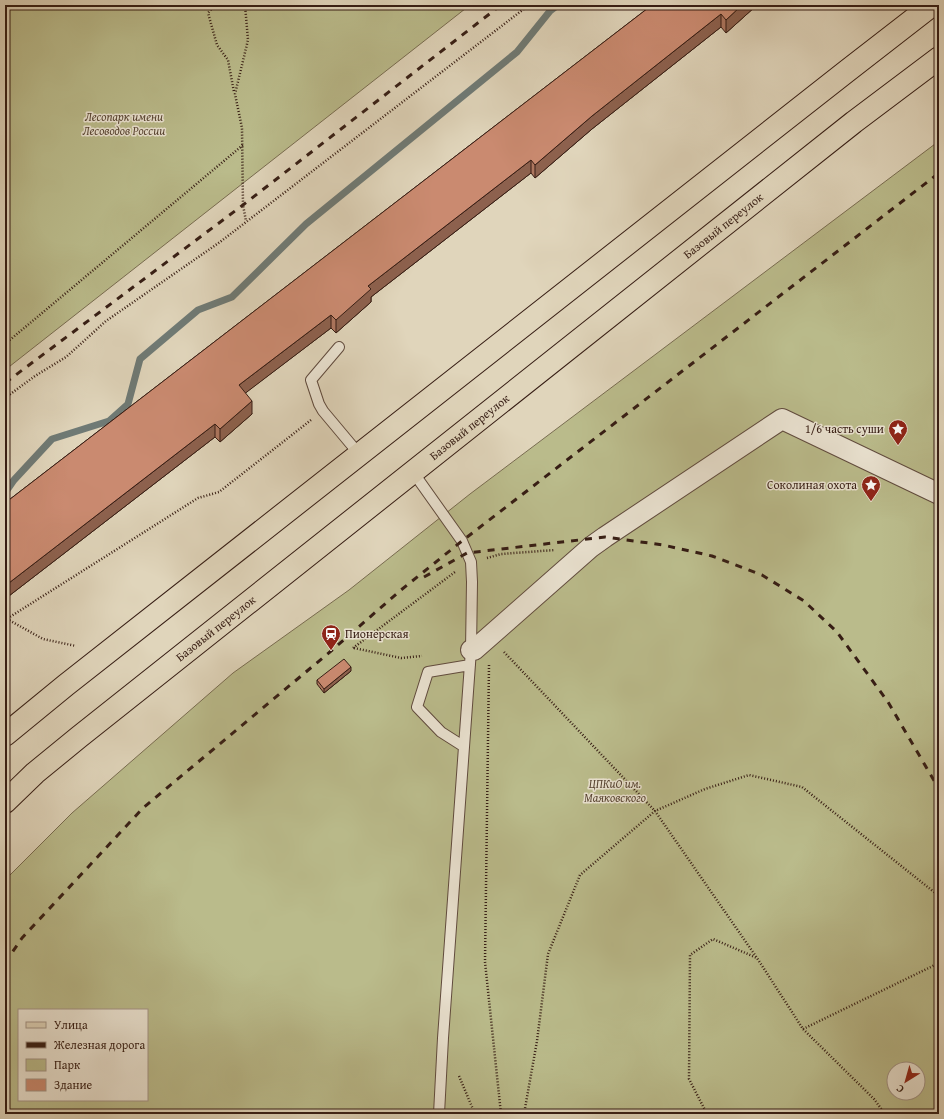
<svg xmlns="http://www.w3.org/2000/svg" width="944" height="1119" viewBox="0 0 944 1119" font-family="'Gentium Book Plus',serif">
	<rect width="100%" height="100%" fill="#e0d5bb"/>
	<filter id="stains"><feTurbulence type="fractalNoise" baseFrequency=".005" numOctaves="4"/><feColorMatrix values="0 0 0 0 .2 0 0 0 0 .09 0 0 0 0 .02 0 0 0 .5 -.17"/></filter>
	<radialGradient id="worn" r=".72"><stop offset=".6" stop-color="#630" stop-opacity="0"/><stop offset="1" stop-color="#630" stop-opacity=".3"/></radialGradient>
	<!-- green -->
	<path fill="#babb8b" stroke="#786c50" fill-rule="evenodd" d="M5,5H470L5,370Z
		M939,141V1114H5V880L72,813L233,673L349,590L470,494ZM19,1010H147V1100H19ZM894,1069H918V1093H894Z"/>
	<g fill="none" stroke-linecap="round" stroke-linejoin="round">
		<!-- stream -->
		<path stroke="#6f7a75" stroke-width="7" d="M5,493L14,480L52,439L109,421L128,404L140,359L198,310L232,297L306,224L517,52L550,11L558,5"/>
		<!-- lane casing -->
		<g stroke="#604b3e" stroke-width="12">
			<path id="lane" d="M339,347L311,380L319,404L323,411L359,454
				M413,472L462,541L471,562L472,582L471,650L443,1038L439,1114
				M463,746L441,732L417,707L428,672L470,665"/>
		</g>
		<!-- street casing -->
		<g stroke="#604b3e" stroke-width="22">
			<path id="street" d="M471,650H474L591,547L605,537L782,419L939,494"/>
		</g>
		<!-- primary casing -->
		<g stroke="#361d14" stroke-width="24">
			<g id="primary">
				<path d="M5,735L66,685L847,71L932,5"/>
				<path id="s1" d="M5,802L35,773L79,737L854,122L939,58"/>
			</g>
		</g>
		<!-- path -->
		<path stroke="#361d14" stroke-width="2.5" stroke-dasharray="1 2" stroke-linecap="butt" d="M215,5L208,13L217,45L228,60L234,92
			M245,5L248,40L235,94L242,128L243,205L246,221
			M5,344L243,145
			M5,398L35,376L66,357L106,321L220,242L529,5
			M487,558L501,554L555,550
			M7,619L43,639L76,646
			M5,620L198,498L219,492L311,420
			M353,648L455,572
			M354,648L401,658L422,656
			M504,652L655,811L757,958L803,1029L874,1099L885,1114
			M489,665L485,962L501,1114
			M803,1029L939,963
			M459,1076L475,1114
			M524,1114L537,1041L548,954L580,875L655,811L705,789L749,775L802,787L939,896
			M707,1114L689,1079L690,955L713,939L757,958"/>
		<!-- lane -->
		<use href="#lane" stroke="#ebe4d3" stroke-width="10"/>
		<!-- street -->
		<use href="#street" stroke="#ebe4d3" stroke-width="20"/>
		<!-- primary -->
		<use href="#primary" stroke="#e0d5bb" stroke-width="22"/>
		<!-- rail -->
		<path stroke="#361d14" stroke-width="3" stroke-dasharray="7 7" stroke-linecap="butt" d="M5,383L243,205L501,5
			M424,577L467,553L605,537L663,545L712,556L762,575L804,601L837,632L888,702L939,789
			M5,963L22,938L143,808L331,651L401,590L462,541L939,173"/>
	</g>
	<!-- wall -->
	<path fill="#ae7760" stroke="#361d14" d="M652,5H756V6L726,33L721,27L592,129L535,178L531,173L371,297V302L336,333L331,328L245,393L252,414L220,442L215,437L5,599V503Z
		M351,671L324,693L317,684V680Z"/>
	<!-- shaded-wall -->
	<path fill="#8d614e" stroke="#361d14" d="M742,5H756V6L726,33V20Z
		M721,14V27L592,129L535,178V165L592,116Z
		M531,160V173L371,297V302L336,333V320L368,286Z
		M331,315V328L239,398V385Z
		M252,401V414L220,442V429Z
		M215,424V437L5,599V586Z
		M351,667V671L324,693V689Z"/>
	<!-- building -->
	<path fill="#ca8a70" stroke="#361d14" d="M652,5H742L726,20L721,14L592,116L535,165L531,160L368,286L371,289L336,320L331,315L239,385L252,401L220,429L215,424L5,586V503Z
		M344,659L351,667L324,689L317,680Z"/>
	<!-- icons -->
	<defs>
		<g id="sight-pin" transform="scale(1)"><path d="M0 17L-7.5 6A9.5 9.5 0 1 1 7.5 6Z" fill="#8f2418" stroke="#ebe4d3"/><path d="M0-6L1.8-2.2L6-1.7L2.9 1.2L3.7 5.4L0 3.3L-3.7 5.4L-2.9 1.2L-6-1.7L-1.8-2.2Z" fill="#fff"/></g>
		<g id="station-pin" transform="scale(1)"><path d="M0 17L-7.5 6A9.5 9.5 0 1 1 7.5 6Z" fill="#8f2418" stroke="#ebe4d3"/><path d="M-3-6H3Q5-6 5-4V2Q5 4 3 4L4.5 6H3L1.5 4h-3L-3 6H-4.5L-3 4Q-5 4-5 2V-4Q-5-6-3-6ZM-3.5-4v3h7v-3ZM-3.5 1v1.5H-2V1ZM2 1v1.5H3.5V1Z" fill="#fff"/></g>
	</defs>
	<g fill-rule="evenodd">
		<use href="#sight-pin" x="898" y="429"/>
		<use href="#sight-pin" x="871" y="485"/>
		<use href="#station-pin" x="331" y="634"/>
	</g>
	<g text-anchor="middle" stroke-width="3" stroke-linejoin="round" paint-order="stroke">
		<!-- park labels -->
		<g font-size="12" font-style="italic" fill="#574432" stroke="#ebe4d3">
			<text x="124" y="121">Лесопарк имени<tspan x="124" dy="14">Лесоводов России</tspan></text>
			<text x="615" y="788">ЦПКиО им.<tspan x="615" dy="14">Маяковского</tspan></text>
		</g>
		<!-- street labels -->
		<g font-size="12" fill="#361d14" stroke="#ebe4d3">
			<text dy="4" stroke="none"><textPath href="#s1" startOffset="921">Базовый переулок</textPath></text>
			<text dy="4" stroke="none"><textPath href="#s1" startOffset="597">Базовый переулок</textPath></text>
			<text dy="4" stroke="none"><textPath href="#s1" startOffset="273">Базовый переулок</textPath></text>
		</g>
		<!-- poi labels -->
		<g font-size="12" fill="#361d14" stroke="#ebe4d3" text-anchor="end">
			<text x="884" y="433">1/6 часть суши</text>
			<text x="857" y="489">Соколиная охота</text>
			<text x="345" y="638" text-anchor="start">Пионерская</text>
		</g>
	</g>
	<!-- margin -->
	<rect width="944" height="1119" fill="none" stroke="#e0d5bb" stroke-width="20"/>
	<rect x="6" y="6" width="932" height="1107" fill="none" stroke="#361d14" stroke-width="2"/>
	<rect x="10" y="10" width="924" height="1099" fill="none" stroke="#361d14"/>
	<!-- legend -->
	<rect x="18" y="1009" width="130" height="92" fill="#ebe4d3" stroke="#a39487"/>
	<rect x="26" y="1022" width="20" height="6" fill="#e0d5bb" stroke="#a39487"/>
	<text x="54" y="1029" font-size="12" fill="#361d14">Улица</text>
	<rect x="26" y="1042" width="20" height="6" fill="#361d14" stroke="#a39487"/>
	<text x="54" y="1049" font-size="12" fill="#361d14">Железная дорога</text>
	<rect x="26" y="1059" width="20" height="12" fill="#babb8b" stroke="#a39487"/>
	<text x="54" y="1069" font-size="12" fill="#361d14">Парк</text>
	<rect x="26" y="1079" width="20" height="12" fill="#ca8a70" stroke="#a39487"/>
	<text x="54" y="1089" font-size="12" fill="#361d14">Здание</text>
	<!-- north arrow -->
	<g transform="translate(906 1081) rotate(217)"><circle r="19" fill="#ebe4d3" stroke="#a39487"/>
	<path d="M0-3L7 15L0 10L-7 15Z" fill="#8f2418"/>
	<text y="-6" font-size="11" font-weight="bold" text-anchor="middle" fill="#361d14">С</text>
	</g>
	<rect width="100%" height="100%" filter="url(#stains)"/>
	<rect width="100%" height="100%" fill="url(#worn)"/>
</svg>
